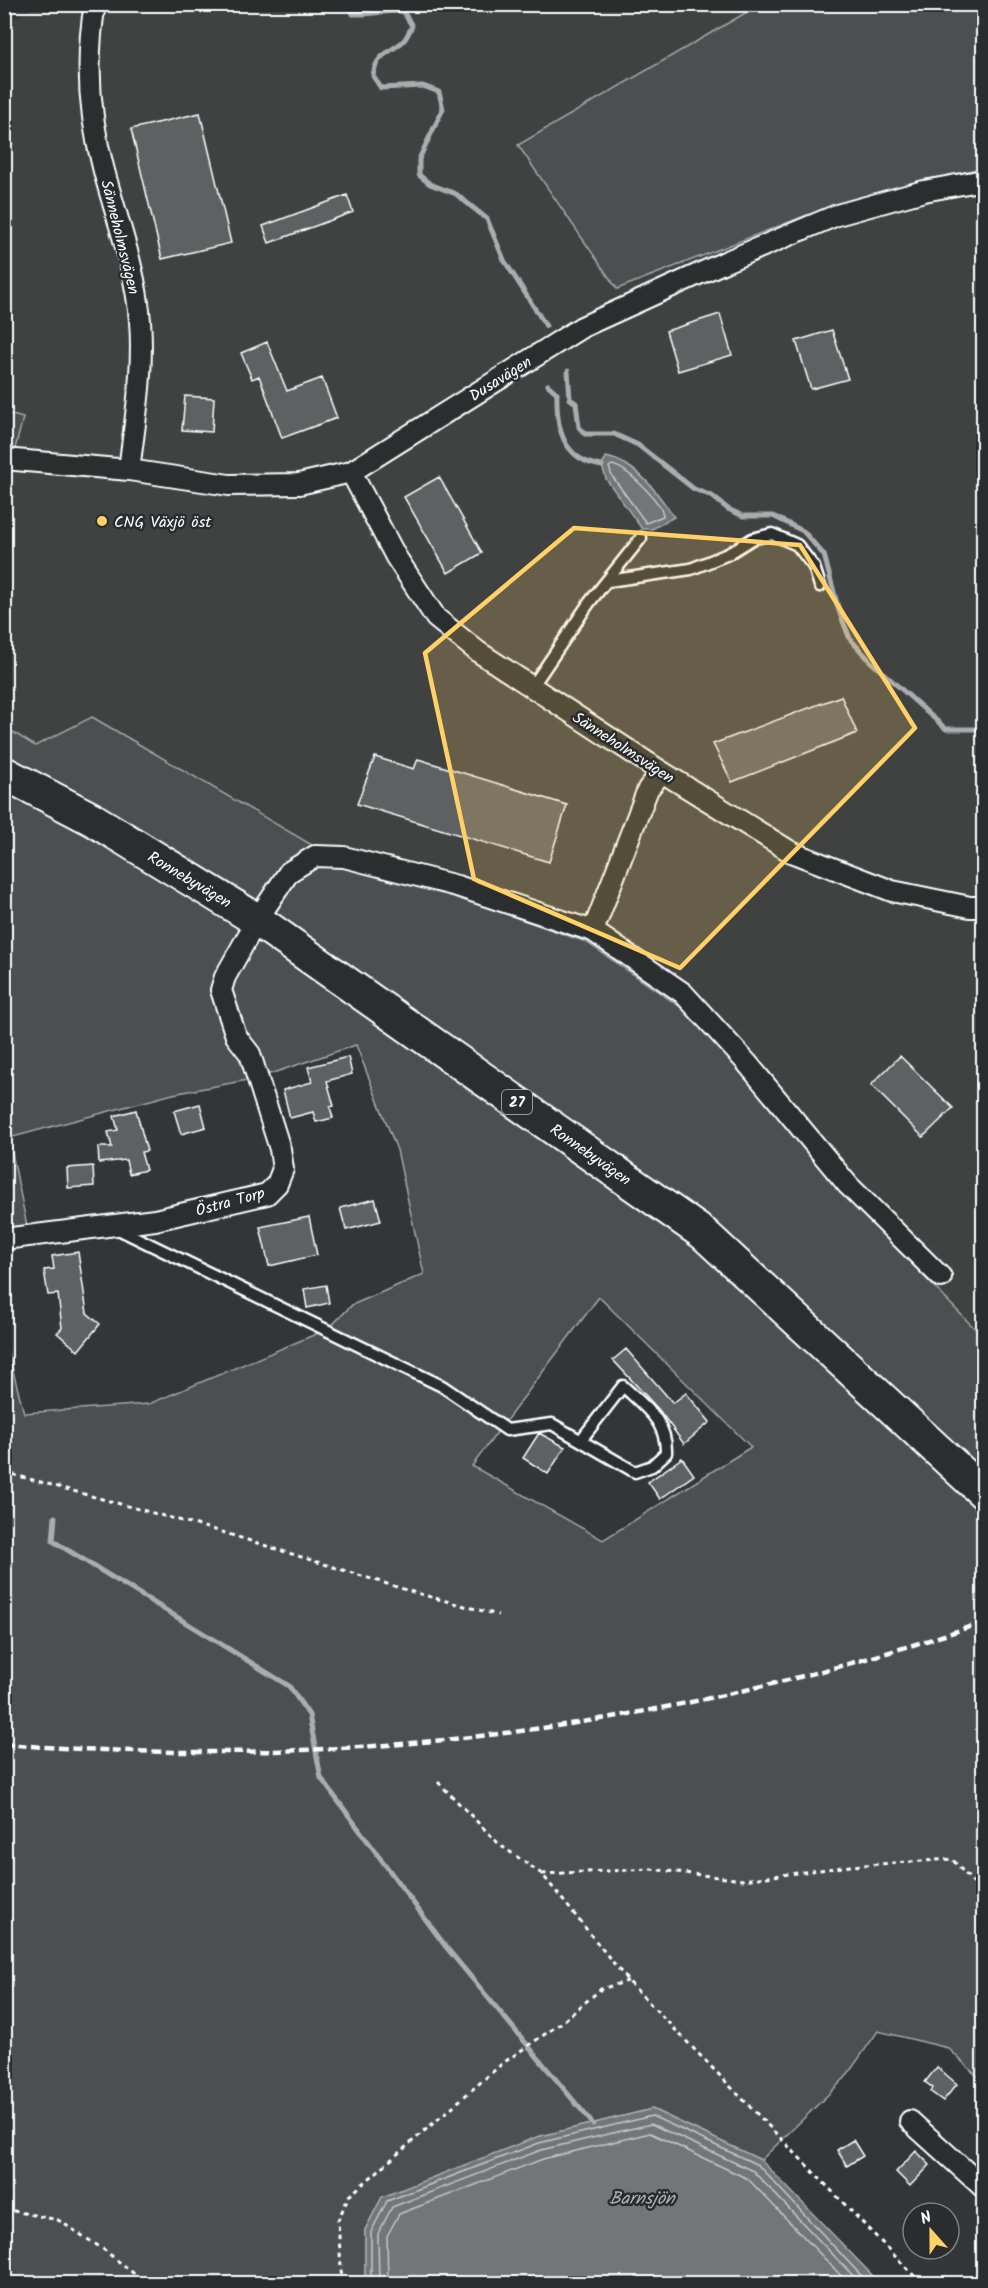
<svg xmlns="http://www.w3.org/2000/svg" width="988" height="2288" viewBox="0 0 988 2288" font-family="Kalam,sans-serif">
	<rect width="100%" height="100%" fill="#333536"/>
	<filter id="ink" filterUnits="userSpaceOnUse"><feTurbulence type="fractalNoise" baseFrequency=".0167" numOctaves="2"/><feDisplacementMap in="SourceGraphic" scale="12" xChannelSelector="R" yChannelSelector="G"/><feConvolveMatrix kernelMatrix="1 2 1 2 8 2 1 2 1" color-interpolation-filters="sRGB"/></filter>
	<g filter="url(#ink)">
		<!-- built -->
		<path fill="#404243" d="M39,4L759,5L518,144L807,215L983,167V1337L867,1218L317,848L92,717L35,746L5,727V487L23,418L4,413V25Z"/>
		<!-- green -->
		<path fill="#4c4f50" stroke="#a6a7a8" stroke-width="1.5" fill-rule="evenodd" d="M759,5H983V167L807,215L617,289L518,145Z
			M5,413L23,418L5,487Z
			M92,717L317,848L586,942L689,1013L867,1218L983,1337V2082L948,2048L878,2031L845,2078L761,2160L652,2109L537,2137L382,2197L365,2230V2283H5L4,1337L24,1413L149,1404L328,1329L352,1305L424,1274L397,1150L356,1045L258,1078L173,1094L9,1138L29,1236L5,1250V727L35,746ZM599,1297L751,1447L603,1540L472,1466Z"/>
		<!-- water -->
		<path fill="#737576" stroke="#abacad" stroke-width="1.5" d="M606,457C637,463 657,492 674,517L652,529H642L606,479L602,466Z
			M652,2109L761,2160L872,2275L876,2283H365V2230L382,2197L537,2137Z"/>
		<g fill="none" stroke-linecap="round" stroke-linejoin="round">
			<!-- shore -->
			<path stroke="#c7c8c8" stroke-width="1.5" d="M612,465C626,467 662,502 663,516L646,523L612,476L609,467Z
				M371,2284V2232L387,2201L539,2143L652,2116L758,2165L869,2284
				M379,2284L378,2234L392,2207L541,2150L651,2124L753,2171L861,2284
				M388,2284L387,2236L399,2214L543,2159L650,2133L748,2179L849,2284"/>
			<!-- stream -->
			<path stroke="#abacad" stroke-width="5" d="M349,4L353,14C370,15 386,10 403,11L412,26C409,32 406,40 401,43C386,55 376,55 373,76L381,88L423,86L439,92L443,109L419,159V175L430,184L456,194L487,219L504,260L546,326
				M568,371L570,399L576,403L579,427L585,434H614L638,445L694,489L712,496L728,509L743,516H773L803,531L824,555L839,611L850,639L871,662L946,729H984
				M548,385L557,393C556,427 562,460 602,466
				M55,1517L53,1541L289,1686L309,1715L321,1778L446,1947L593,2124"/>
		</g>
		<!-- building -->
		<path fill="#5f6162" stroke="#fff" stroke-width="1.5" d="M200,113L231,243L162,259L131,129Z
			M347,195L353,212L269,243L263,226Z
			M720,314L732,355L678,371L666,331Z
			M832,330L848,379L811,389L796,341Z
			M267,342L287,391L322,378L337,418L282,438L259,376L252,379L241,353Z
			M185,396L214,398L212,432L182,430Z
			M439,477L482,553L448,573L404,497Z
			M841,696L857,733L732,782L713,744Z
			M375,757L414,769L418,759L567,805L549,862L357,804Z
			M900,1056L953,1108L923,1137L871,1085Z
			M348,1057L352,1074L327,1081L334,1106L330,1107L333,1118L316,1122L313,1112L290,1118L283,1090L312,1082L308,1067Z
			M200,1104L206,1127L181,1134L174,1111Z
			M136,1110L147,1151L141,1152L146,1170L129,1174L126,1160L99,1163L98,1147H112L108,1132L118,1130L114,1116Z
			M93,1166L94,1186L68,1188L67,1168Z
			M375,1199L381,1221L346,1230L340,1208Z
			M309,1217L317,1255L269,1266L260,1227Z
			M78,1252L87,1313L100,1324L78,1351L57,1333L62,1328L58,1294L48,1295L44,1270L54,1269L52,1256Z
			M326,1285L329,1303L307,1308L304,1289Z
			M626,1349L673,1403L686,1393L710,1422L684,1444L659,1410L613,1360Z
			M539,1433L565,1447L548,1474L523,1458Z
			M682,1458L694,1475L660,1499L648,1482Z
			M937,2067L957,2084L943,2101L931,2092L933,2088L925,2082Z
			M853,2140L863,2156L847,2166L837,2150Z
			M916,2151L930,2165L910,2186L896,2172Z"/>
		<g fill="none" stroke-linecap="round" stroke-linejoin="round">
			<!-- lane casing -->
			<g stroke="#fff" stroke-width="15">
				<path id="lane" d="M608,581L691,569L728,554L752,539L772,534L797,545L814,567L820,586
					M532,687L589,603L641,538
					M114,1227L442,1386L507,1430L552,1424L635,1472L652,1466L666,1453C667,1421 645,1407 623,1386L581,1440"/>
			</g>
			<!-- street casing -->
			<g stroke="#fff" stroke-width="24">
				<path id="street" d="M95,4C85,61 89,116 104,171C117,220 136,269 140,321C144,371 135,421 129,470
					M4,459L129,470L229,485L299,484L351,472L582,327L725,262L837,215L924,191L984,180
					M351,472L396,557L436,618L477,651L662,772L791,852L892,891L970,907H984
					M593,931L648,789L662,772
					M4,1239L155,1220L267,1194L277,1184L283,1169L280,1149L250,1054L236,1036L221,990L225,977L257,920L289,872L315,856L344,857L457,886L593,931L683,993L747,1063L848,1185L941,1277
					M910,2121L984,2188"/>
			</g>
			<!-- primary casing -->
			<g stroke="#fff" stroke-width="36">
				<path id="primary" d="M4,773L92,819L257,920L704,1234L984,1493"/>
			</g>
			<!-- path -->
			<path stroke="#fff" stroke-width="3" stroke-dasharray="4.5 4.5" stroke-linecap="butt" d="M4,1472L222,1532L416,1593L498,1615
				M438,1782L500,1845L542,1874L628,1981L922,2284
				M542,1874L651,1869L743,1880L850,1866L952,1859L984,1895
				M4,2209L58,2220L103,2249L147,2284
				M342,2284L338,2220L349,2196L503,2063L561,2023L601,1989L628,1981"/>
			<!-- lane -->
			<use href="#lane" stroke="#2a2d2e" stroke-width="10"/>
			<!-- street -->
			<use href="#street" stroke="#2a2d2e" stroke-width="20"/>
			<!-- primary -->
			<use href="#primary" stroke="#2a2d2e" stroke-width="32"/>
			<!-- rail -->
			<path stroke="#fff" stroke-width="4.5" stroke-dasharray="9 4.5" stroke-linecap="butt" d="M4,1744C339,1771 666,1730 984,1622"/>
		</g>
	</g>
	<!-- marked area -->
	<path fill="#ffd166" fill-opacity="0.2" stroke="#ffd166" stroke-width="4.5" stroke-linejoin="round" d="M574,528L800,545L915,728L680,968L474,879L425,653Z"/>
	<!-- markers -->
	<circle fill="#ffd166" stroke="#2a2d2e" stroke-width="2" cx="102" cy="521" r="6"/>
	<g text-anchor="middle" stroke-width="5" stroke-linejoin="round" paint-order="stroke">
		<!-- shield labels -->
		<rect fill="#2a2d2e" stroke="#bfc0c0" stroke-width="1.5" x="502" y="1090" width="30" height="24" rx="4.5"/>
		<g font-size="15" font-weight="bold" fill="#fff">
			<text x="517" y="1107">27</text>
		</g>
		<!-- street labels -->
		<g font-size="16" fill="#fff" stroke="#2a2d2e">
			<text transform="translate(121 237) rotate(76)" y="6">Sänneholmsvägen</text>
			<text transform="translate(500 378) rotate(-32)" y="6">Dusavägen</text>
			<text transform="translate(624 747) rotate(33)" y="6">Sänneholmsvägen</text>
			<text transform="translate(190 879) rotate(31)" y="6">Ronnebyvägen</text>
			<text transform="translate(591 1154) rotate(35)" y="6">Ronnebyvägen</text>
			<text transform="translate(230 1201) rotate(-15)" y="6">Östra Torp</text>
		</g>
		<!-- poi labels -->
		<g font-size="16" fill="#fff" stroke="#2a2d2e" text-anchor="start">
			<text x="114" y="527">CNG Växjö öst</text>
		</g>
		<!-- water labels -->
		<g font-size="18" font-style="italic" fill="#b2b3b4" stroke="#2a2d2e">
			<text x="642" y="2204">Barnsjön</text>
		</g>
	</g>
	<!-- margin -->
	<rect width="988" height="2288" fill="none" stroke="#2a2d2e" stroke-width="24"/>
	<rect x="12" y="12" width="964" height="2264" fill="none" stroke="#fff" stroke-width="2" filter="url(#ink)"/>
	<!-- north arrow -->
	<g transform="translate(931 2231) rotate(339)"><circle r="28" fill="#2a2d2e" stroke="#7f8182" stroke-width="1.5"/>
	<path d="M0-4.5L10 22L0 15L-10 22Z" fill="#ffd166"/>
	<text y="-9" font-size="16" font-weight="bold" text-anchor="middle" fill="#ffffff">N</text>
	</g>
</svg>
